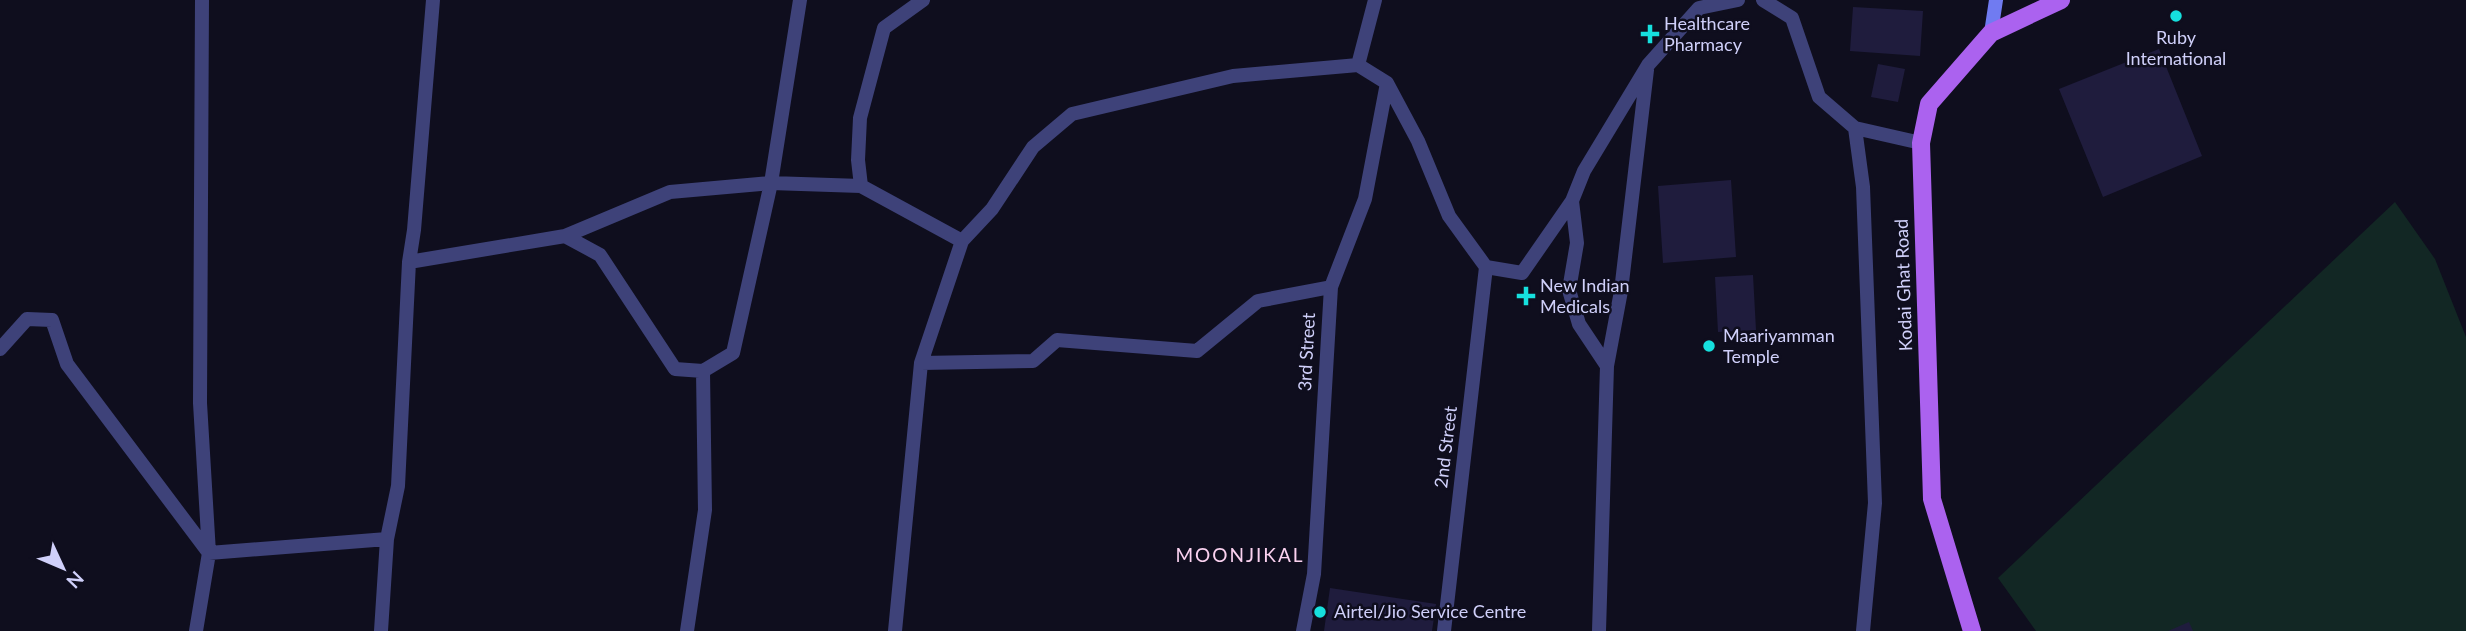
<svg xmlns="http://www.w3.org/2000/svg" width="2466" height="631" viewBox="0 0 2466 631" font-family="Lato,sans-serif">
	<rect width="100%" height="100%" fill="#0f0e1e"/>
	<!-- green -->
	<path fill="#122724" d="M2395,202L2435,259L2466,337V631H2036L1998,578Z"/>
	<!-- building -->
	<path fill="#1f1c3d" d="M1853,7L1923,11L1920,56L1850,51Z
		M2159,49L2202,156L2103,197L2059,89Z
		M1878,64L1905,69L1898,102L1871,97Z
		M1731,180L1736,257L1663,263L1658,186Z
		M1753,275L1756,330L1718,332L1715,277Z
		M1330,588L1436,604L1432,631H1324Z
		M2189,622L2193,631H2168Z"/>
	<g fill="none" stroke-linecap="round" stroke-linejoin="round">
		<!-- street -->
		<path stroke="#3e4279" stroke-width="14" d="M1763,0L1792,18L1819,97L1855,128L1921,143
			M1358,65L1375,0
			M1855,128L1863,187L1875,503L1863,631
			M861,186L858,160L860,118L884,28L923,0
			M1572,201L1577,243L1569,290L1579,324L1607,366L1599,631
			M565,236L670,192L771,183L800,0
			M409,262L414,230L433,0
			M0,349L27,319L52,320L67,364L209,553L387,539L398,486L409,262L565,236L600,255L675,369L703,371L733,353L771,183L861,186L962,241L992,209L1033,147L1072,114L1233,76L1358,65L1387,83L1418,141L1449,216L1486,267L1522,273L1572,201L1584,171L1648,65L1699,8L1738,0
			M921,363L1033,361L1057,340L1197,351L1258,301L1331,287
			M1607,366L1621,291L1647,70
			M196,631L209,553L200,403L202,0
			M381,631L387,539
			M687,631L705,510L703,371
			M895,631L921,363L962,241
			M1303,631L1314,574L1331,287L1365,199L1387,83
			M1444,631L1486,267"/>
		<!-- secondary -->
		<path stroke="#707bf1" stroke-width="14" d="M1991,33L1996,0"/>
		<!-- primary -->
		<path stroke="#ab62ef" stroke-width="18" d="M1972,631L1932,499L1921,143L1929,104L1991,33L2061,0"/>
	</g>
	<!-- markers -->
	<g fill="#16e0de" stroke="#0f0e1e" stroke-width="2.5">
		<circle cx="2176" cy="16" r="7"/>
		<path d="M1646.5 23.5h7v7h7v7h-7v7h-7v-7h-7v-7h7z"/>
		<path d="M1522.5 285.5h7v7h7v7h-7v7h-7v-7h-7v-7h7z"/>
		<circle cx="1709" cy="346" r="7"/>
		<circle cx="1320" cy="612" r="7"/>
	</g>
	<g text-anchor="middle" stroke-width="5" stroke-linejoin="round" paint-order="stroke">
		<!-- poi labels -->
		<g font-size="18" fill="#d0d0fa" stroke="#0f0e1e" text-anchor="start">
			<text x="1664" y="30">Healthcare<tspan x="1664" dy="21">Pharmacy</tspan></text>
			<text x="2176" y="44" text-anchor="middle">Ruby<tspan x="2176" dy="21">International</tspan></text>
			<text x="1540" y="292">New Indian<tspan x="1540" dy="21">Medicals</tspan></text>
			<text x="1723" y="342">Maariyamman<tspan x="1723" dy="21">Temple</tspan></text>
			<text x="1334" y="618">Airtel/Jio Service Centre</text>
		</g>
		<!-- street labels -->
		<g font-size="18" fill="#d0d0fa" stroke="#0f0e1e">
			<text transform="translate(1904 285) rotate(-92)" y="6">Kodai Ghat Road</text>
			<text transform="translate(1307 352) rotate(-87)" y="6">3rd Street</text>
			<text transform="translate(1446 447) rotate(-83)" y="6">2nd Street</text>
		</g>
		<!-- neighbourhood labels -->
		<g font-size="19" letter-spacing="2" fill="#fbd2f0" stroke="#0f0e1e">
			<text x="1240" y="562">MOONJIKAL</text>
		</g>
	</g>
	<!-- north arrow -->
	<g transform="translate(63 568) rotate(134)" stroke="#0f0e1e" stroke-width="5" paint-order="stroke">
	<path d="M0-5L12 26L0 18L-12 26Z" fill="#d0d0fa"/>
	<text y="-10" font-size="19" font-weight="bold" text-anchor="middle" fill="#d0d0fa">N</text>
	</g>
</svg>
